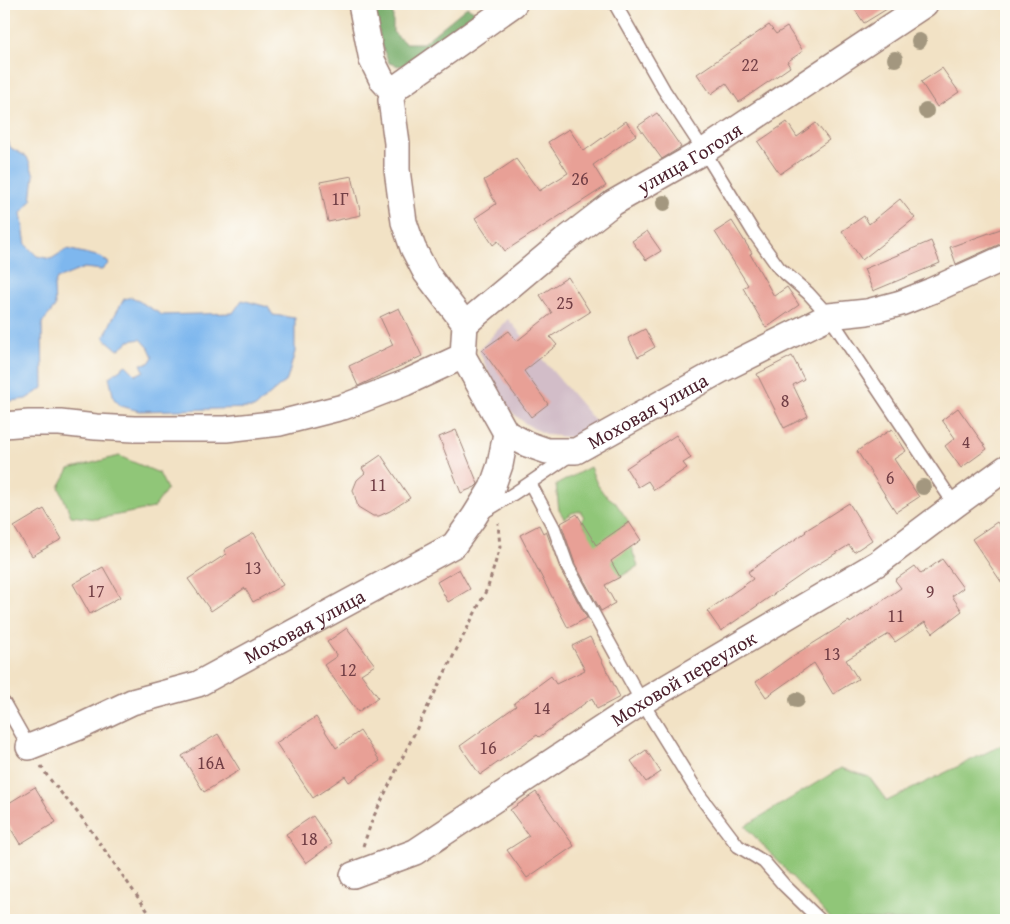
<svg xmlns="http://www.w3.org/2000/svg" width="1010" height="924" viewBox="0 0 1010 924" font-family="'Gentium Book Plus',serif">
	<rect width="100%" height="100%" fill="#fdfcf7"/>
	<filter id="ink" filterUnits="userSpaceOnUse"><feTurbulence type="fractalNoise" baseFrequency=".02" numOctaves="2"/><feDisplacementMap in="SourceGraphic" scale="10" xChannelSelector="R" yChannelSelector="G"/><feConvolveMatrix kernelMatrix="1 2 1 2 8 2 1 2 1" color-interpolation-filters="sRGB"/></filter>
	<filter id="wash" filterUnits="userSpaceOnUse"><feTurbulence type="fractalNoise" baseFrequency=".0096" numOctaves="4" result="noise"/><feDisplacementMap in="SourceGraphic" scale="20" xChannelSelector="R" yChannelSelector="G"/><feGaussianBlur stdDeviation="1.12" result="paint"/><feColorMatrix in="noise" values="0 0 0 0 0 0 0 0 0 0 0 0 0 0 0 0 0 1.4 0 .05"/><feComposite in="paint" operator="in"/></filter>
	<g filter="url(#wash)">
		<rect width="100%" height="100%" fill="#f2e2c5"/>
		<!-- industrial -->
		<path fill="#d2bdc8" d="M508,319L602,429L580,438L547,435L526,424L508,409L495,388L479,350Z"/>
		<!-- green -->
		<path fill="#90c678" stroke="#6d7252" d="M119,456L159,473L167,489L154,508L97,519L71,516L59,487L69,469Z
			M590,467L597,484L604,494L615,502L629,522L619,529L631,547L638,566L620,577L606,567L581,520L584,517L580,511L572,513L564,518L559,510L556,485Z
			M1006,743V920H832L745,826L841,768L869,777L887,801Z"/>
		<!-- forest -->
		<path fill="#74ab68" stroke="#5f654a" d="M373,4H395L393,10V32L405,43H423L467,7L474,11V18L415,64L399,66L389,63L382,46Z"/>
		<!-- water -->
		<path fill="#7eb7ee" stroke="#646b8c" d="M4,136L11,148L27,157L34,175L31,201L21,213L26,245L37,256L51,259L67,249L101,257L109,263L102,270L84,268L57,279L54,286L55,307L42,323L43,388L26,399L4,402Z
			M132,297L162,315L233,313L242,300L268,307L273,315L295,318V352L287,380L254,408L139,411L121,406L114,399L109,377L126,365L136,375L144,371L141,364L149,363L153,357L149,348L141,339L129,341L118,350L104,338L112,320L124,299Z"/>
		<g id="blocks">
			<!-- building -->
			<path fill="#e8a096" d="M851,4H895L864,23Z
				M769,25L776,34L787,27L803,51L787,62L790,67L739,102L726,83L711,94L697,74Z
				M942,68L959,92L937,107L921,82Z
				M657,113L681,147L662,159L638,126Z
				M626,121L636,135L593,165L606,186L505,251L498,241L493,245L475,218L496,204L484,180L491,176L516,159L539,191L568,173L548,142L569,129L584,151Z
				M787,122L797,137L816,123L829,140L780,174L758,142Z
				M352,176L361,215L328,222L320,182Z
				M900,199L915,218L862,260L842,231L864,216L869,224Z
				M732,221L752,253L750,254L774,296L787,287L799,305L766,328L743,288L748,285L715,232Z
				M1006,227V243L1000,244L956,264L950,247Z
				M647,231L661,251L646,260L632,241Z
				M931,241L940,263L873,291L864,269Z
				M568,277L590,312L550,337L557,345L524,371L548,404L531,417L482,350L509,331L517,341L552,313L540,295Z
				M399,308L422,356L358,386L349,366L393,345L380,317Z
				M645,329L655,347L638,357L628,338Z
				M792,356L804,379L793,385L808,416L784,428L757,374Z
				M958,408L987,449L961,468L945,446L955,438L942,420Z
				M892,429L906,451L894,459L919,497L896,512L857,451Z
				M456,430L478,484L475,487L461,493L439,437Z
				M676,435L691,458L683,463L687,468L654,490L648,481L638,487L626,468Z
				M381,455L410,498L390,511L379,516H373L358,507L353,490L357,480L365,473L362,468Z
				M849,503L872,540L854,552L849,545L807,571L721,631L707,611L753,579L748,572L806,532L805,531Z
				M44,509L62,539L32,556L14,527Z
				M577,514L596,545L629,522L641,540L611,561L620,577L605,585L615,603L601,611L575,564L561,523Z
				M997,522L1006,536V589L972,539Z
				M539,525L543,533L546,531L561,571L587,618L568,628L520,535Z
				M254,533L283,585L253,602L245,588L211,611L188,579L226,554L224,550Z
				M942,559L963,588L952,596L962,611L933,633L925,622L895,642L889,634L846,660L858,679L833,694L814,663L766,697L756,682L788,659L849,621L850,623L901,588L895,580L915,566L921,574Z
				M103,567L120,597L90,614L73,584Z
				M459,569L470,589L448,602L437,582Z
				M347,628L375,665L361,674L378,697L358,712L324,665L337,656L327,642Z
				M590,637L620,697L597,709L592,698L539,737L537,735L480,775L460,746L516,706L514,703L551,676L556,684L585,670L572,646Z
				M316,717L336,748L360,731L380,761L349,782L345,776L313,798L276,743Z
				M218,734L240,770L204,792L182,756Z
				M646,750L661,772L646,782L631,761Z
				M35,787L56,822L20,844L4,817V806Z
				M536,792L574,846L527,878L507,850L529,836L510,810Z
				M313,816L332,844L306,863L286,834Z"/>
		</g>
	</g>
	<g filter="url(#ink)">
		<use href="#blocks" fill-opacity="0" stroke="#9e8078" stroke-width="1"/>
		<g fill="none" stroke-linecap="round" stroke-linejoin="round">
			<!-- service casing -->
			<g stroke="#9e8078" stroke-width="15">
				<path id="service" d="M615,4L664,90L704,151L754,233L779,268L808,293L829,316L955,505
					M530,483L554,528L568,567L599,624L642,702L700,796L738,846L764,862L784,885L820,920
					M482,513C513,496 542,474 572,454
					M4,703L29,747"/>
			</g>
			<!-- minor casing -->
			<g stroke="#9e8078" stroke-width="28">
				<g id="minor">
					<path d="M361,4L372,60L382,80L393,92"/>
					<path id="s1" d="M465,324L564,241L613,203L704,151L925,4"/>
					<path d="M4,425L29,423H60L96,427L134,429H226L280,423L343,407L405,383L463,356"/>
					<path id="s2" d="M506,433L527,444L547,451H576L719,371L829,316L867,312L901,303L931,291L1006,257"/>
					<path d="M506,433L463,356L465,324L426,273L413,248L404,222L397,170V143L391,100L393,92L400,85L514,4"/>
					<path id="s3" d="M29,747L77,728L132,702L198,684L454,545L474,517L492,488L500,465L506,433"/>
					<path id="s4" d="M353,875L415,852L642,702L878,563L955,505L1006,468"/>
				</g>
			</g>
			<!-- path -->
			<path stroke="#9e8078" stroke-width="3" stroke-dasharray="4 4" stroke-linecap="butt" d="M41,766L48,777L82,818L154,920
				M363,846L373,818L416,730L488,587L500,547L498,523"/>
			<!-- service -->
			<use href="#service" stroke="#fff" stroke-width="12"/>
			<!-- minor -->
			<use href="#minor" stroke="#fff" stroke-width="25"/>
		</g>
		<!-- trees -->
		<g fill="#a3977f">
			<circle cx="919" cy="41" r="8"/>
			<circle cx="895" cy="59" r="8"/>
			<circle cx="926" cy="111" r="8"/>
			<circle cx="664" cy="203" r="8"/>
			<circle cx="923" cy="487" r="8"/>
			<circle cx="797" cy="700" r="8"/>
		</g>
	</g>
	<g text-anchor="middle" stroke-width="4" stroke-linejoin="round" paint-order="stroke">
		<!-- number labels -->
		<g font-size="18" fill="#723f46">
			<text x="750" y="71">22</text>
			<text x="580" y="185">26</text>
			<text x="340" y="205">1Г</text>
			<text x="565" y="309">25</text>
			<text x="785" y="407">8</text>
			<text x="966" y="448">4</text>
			<text x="890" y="484">6</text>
			<text x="378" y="491">11</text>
			<text x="253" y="574">13</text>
			<text x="96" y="597">17</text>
			<text x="930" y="598">9</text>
			<text x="896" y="622">11</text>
			<text x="832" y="660">13</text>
			<text x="348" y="676">12</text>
			<text x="542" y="714">14</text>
			<text x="488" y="754">16</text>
			<text x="211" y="769">16А</text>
			<text x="309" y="845">18</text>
		</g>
		<!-- street labels -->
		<g font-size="20" fill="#4a1f2b" stroke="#fdfcf7">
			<text dy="7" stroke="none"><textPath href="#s1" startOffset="280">улица Гоголя</textPath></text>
			<text dy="7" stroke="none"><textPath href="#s2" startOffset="156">Моховая улица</textPath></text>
			<text dy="7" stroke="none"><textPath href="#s3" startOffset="302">Моховая улица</textPath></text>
			<text dy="7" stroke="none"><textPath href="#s4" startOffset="386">Моховой переулок</textPath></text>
		</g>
	</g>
	<!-- margin -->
	<rect width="1010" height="924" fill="none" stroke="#fdfcf7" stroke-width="20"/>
</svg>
